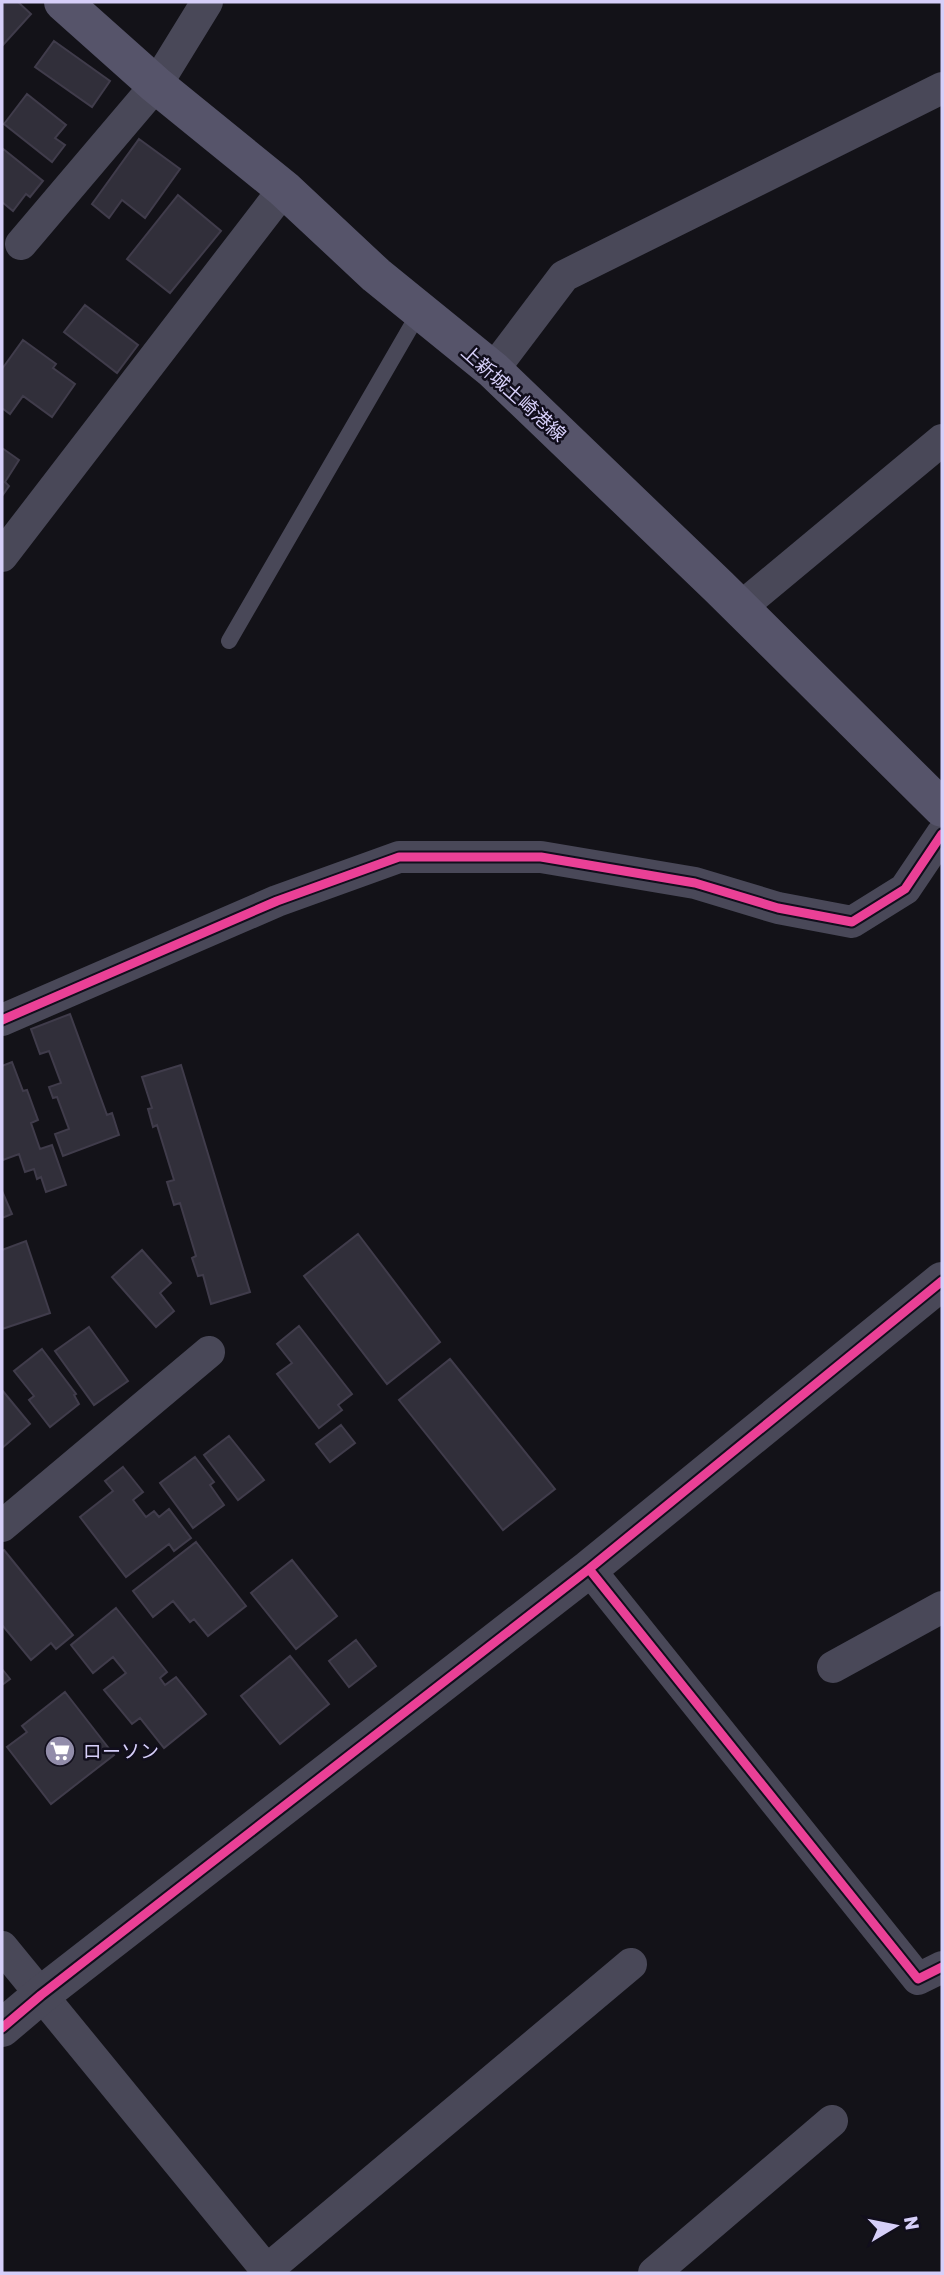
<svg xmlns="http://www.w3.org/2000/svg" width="944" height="2275" viewBox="0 0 944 2275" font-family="Rubik,'Noto Sans JP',sans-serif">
	<rect width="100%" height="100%" fill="#131218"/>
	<!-- building -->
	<path fill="#312f3a" stroke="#403c4b" stroke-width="2" d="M2,2H18L31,14L3,45Z
		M54,41L110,81L92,107L35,67Z
		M27,94L66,125L55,138L65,145L52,162L4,124Z
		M139,139L180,169L145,218L122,200L109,218L92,204Z
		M2,148L43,181L30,197L26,194L13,211L2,202Z
		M178,195L221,231L170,293L127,259Z
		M85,305L138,345L117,373L64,332Z
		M23,340L56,364L53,368L75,384L52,417L23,396L10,414L2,408V369Z
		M2,448L19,460L5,482L9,486L2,496Z
		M70,1014L107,1115L112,1113L119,1135L63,1156L55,1134L69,1129L57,1097L53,1098L49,1087L61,1083L49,1051L40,1054L31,1029Z
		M12,1062L23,1091L27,1090L38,1120L31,1123L40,1149L52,1145L66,1185L46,1192L41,1177L37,1179L34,1169L25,1172L19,1154L3,1160L2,1157V1066Z
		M181,1065L250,1292L211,1304L203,1275L198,1276L192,1258L196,1256L180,1203L174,1205L167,1182L174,1180L157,1125L153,1127L148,1109L152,1108L142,1077Z
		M2,1191L12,1214L2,1218Z
		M358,1234L440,1342L387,1384L304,1276Z
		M26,1241L50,1313L2,1329V1250Z
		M142,1250L171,1283L160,1293L174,1311L156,1327L112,1277Z
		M299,1326L352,1394L338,1405L342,1410L319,1428L277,1374L292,1363L277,1344Z
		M89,1327L128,1381L94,1405L55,1351Z
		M42,1349L76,1394L74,1395L79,1404L50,1427L29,1400L34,1396L14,1371Z
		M450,1359L555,1489L503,1530L399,1400Z
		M2,1390L30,1424L2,1448Z
		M341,1425L355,1443L330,1462L316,1444Z
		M229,1436L264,1480L238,1500L204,1455Z
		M195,1457L214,1482L210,1485L224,1505L193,1528L160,1483Z
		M123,1467L143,1492L133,1500L146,1517L154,1511L159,1517L169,1509L191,1538L174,1551L169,1544L126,1577L80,1517L113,1491L105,1481Z
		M196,1542L246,1606L208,1636L194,1619L190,1622L173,1601L153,1617L133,1591Z
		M4,1550L73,1635L56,1649L51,1643L31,1660L2,1625V1551Z
		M292,1560L337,1616L296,1649L251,1593Z
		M116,1608L167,1672L160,1678L165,1685L176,1677L206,1714L164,1748L140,1718L132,1724L104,1690L126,1673L113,1657L93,1673L71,1645Z
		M356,1640L376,1666L349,1687L329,1661Z
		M290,1656L329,1704L280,1744L241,1696Z
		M2,1669L10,1679L2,1685Z
		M65,1692L114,1755L51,1804L7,1747L27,1732L22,1726Z"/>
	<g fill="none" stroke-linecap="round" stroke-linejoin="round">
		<!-- service -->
		<path stroke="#494858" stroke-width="16" d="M229,641L420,311"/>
		<!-- minor -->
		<path stroke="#494858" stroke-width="32" d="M21,244L156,85L207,2
			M493,370L564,276L942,88
			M2,556L284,189
			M740,608L942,440
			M2,1020L277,901L399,857H541L695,883L778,908L852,922L905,889L942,834
			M2,1526L209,1352
			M589,1569L918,1979L942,1967
			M833,1667L942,1607
			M2,1947L269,2273
			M267,2270L631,1964
			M654,2273L832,2121"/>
		<!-- tertiary -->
		<path stroke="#494858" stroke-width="38" d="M2,2028L41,1995L589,1569L942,1281"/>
		<!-- secondary -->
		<path stroke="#56546a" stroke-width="38" d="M63,2L156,85L284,189L376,275L493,370L719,587L942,808"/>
		<!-- cycleway casing -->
		<g stroke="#110e1c" stroke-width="13">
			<path id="cycleway" d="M2,1020L277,901L399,857H541L695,883L778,908L852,922L905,889L942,834
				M589,1569L918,1979L942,1967
				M2,2028L41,1995L589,1569L942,1281"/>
		</g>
		<!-- cycleway -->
		<use href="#cycleway" stroke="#ea4096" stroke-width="9"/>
	</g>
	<!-- icons -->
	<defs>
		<g id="supermarket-disc" transform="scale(1.575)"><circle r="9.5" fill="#928daa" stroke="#110e1c"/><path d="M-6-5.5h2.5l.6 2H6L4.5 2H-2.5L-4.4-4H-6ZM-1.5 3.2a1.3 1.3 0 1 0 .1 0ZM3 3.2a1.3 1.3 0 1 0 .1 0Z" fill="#fff"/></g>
	</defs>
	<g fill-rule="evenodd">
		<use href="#supermarket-disc" x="60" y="1751"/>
	</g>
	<g text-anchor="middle" stroke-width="5" stroke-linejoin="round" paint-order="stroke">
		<!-- street labels -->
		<g font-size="19" fill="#d6cff9" stroke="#110e1c">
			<text transform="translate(514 393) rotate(42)" y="7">上新城土崎港線</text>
		</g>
		<!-- poi labels -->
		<g font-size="19" fill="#d6cff9" stroke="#110e1c" text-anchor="start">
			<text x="83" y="1758">ローソン</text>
		</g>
	</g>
	<!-- border -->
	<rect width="944" height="2275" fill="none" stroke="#d6cff9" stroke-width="7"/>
	<!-- north arrow -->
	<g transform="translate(895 2226) rotate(80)" stroke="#110e1c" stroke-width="5" paint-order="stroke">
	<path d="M0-5L12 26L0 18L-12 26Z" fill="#d6cff9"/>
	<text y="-10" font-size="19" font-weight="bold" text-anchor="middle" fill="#d6cff9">N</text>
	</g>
</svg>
